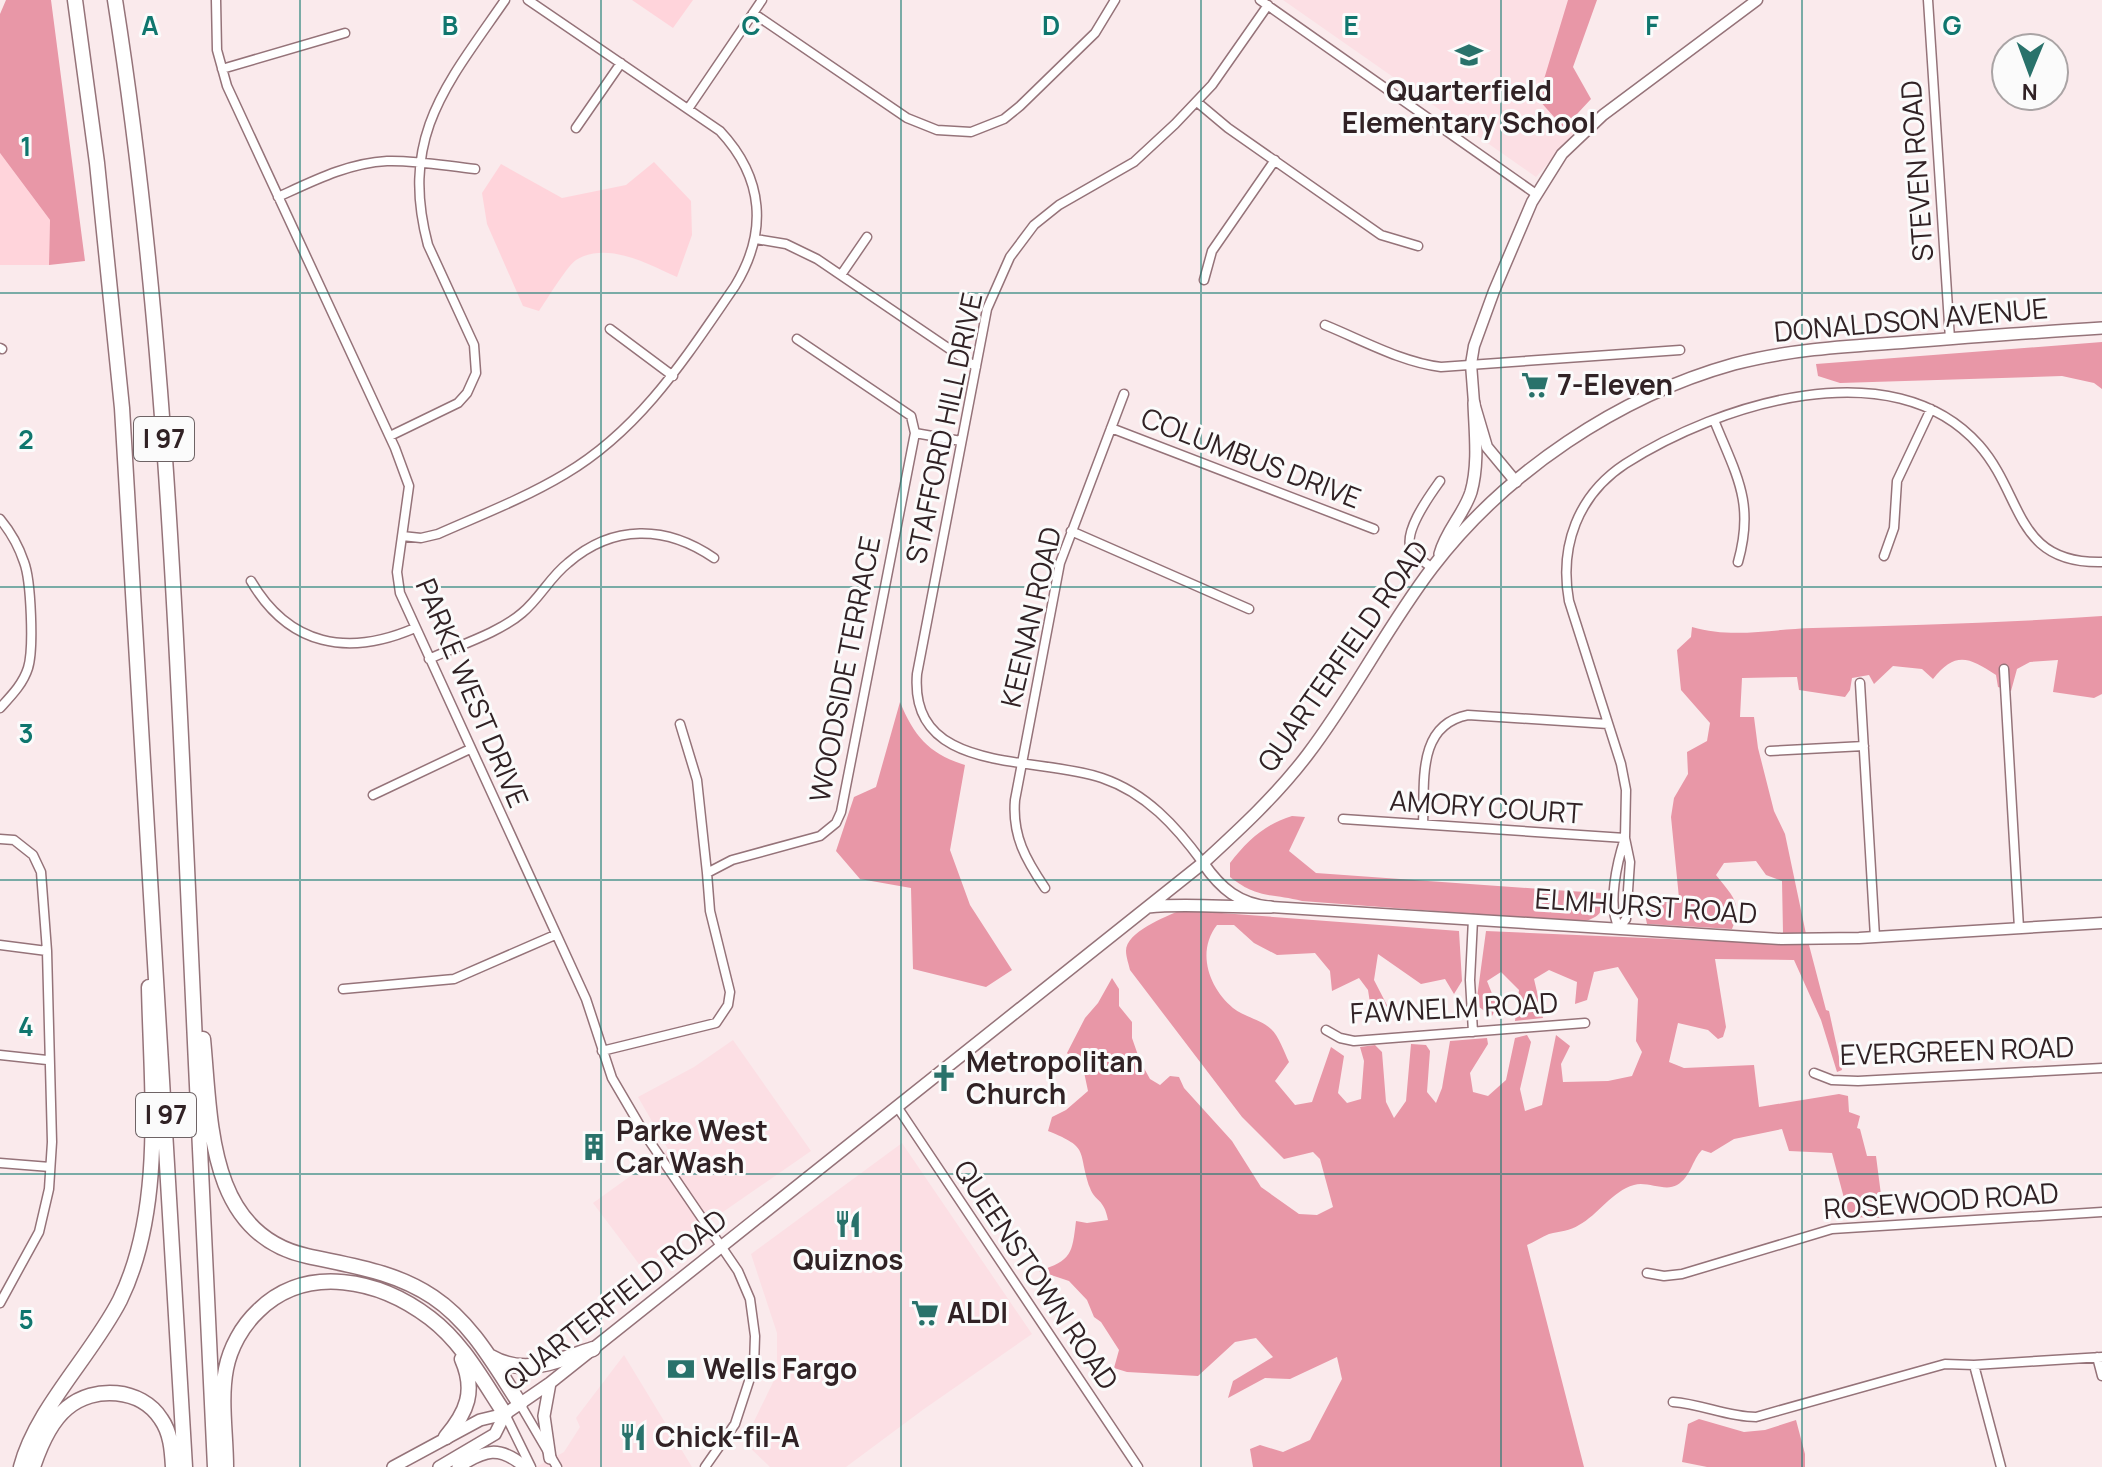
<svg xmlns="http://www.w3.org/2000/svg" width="2102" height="1467" viewBox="0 0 2102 1467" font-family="Manrope,sans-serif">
	<rect width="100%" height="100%" fill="#faeaec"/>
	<!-- built -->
	<path fill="#fcdfe4" d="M1283,0H1594L1556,117L1582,125L1536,177Z
		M733,1040L811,1151L642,1268L593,1203L668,1149L638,1097L694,1067Z
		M902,1143L1032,1334L924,1409L846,1467H770L744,1442L777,1374V1333L751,1254Z
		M624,1355L692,1467H536L564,1452L580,1427L576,1418Z"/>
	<!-- green -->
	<path fill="#ffd4db" d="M632,0H693L673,28Z
		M0,153L50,220L49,265H0Z
		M654,162L691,201L692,235L677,277C648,264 607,241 576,260C567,266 546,301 539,311L523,306L487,224L482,193L501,164L562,198L626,185Z"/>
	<!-- forest -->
	<path fill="#e897a7" d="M6,0H51L85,261L49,265L50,220L0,153V14Z
		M1568,0H1597L1573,67L1591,99L1564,128L1538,99Z
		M2102,342V389L2094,383L2062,376L1840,383L1818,376L1816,364Z
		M2102,616V694L2094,698L2053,692L2058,660L2030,662L2017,669L2011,691L1998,687L1996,675C1969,657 1955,651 1933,679L1922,669L1893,666L1874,684L1869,675L1852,678L1850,690L1845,697L1799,690L1797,677L1742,678L1740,717H1754L1758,748L1774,811L1785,834L1806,934L1783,933L1782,881L1766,875L1756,861L1724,863L1716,875C1732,896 1743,902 1732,929L1647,924L1644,910L1651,903L1679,898L1671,817L1674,798L1688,774L1687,752L1707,741L1710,723L1681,690L1677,650L1691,637L1692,627C1733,639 1771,629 1813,628C1910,625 2006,623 2102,616Z
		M900,702C914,736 929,754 965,765L950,850L970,905L1012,970L986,987L913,969L911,888L860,879L836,851L854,797L876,787Z
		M1292,816L1305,817L1289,851L1316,873L1569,891L1603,893C1609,910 1596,920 1580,922L1302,901C1270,893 1258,899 1230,877V863C1247,841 1265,824 1292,816Z
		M1181,910L1459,931L1462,981L1454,994L1445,979L1421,984L1378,954L1374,980L1390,1011L1387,1019L1372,1016L1368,990L1359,978L1332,991L1330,971L1315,953L1277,955L1254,943L1234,925H1217C1196,952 1209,988 1233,1008C1244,1017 1260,1019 1271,1029C1279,1036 1284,1052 1289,1062L1275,1081L1295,1105L1312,1102L1331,1047L1344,1056L1338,1093L1347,1103L1361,1099L1364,1061L1360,1047L1375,1045L1382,1052L1386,1102L1394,1118L1406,1101L1411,1044L1426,1045L1430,1051L1427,1092L1436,1103L1442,1088L1450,1041L1487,1038L1488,1044L1470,1073L1473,1092L1488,1096L1506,1080L1515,1038L1527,1035L1531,1042L1520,1089L1525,1111L1542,1105L1556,1035L1570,1046L1561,1064L1563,1082L1608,1081L1632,1076L1642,1052L1636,1041L1638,999L1618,967L1594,972L1587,1000L1575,1004L1577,982L1549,970L1534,979L1543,1018L1515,1021L1519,990L1501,972L1487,981L1497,1006L1492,1016L1476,1005L1486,931L1809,945L1826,1010L1829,1011L1842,1070L1837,1072L1821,1020L1794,960L1715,959L1726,1027L1723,1037L1718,1039L1708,1030L1678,1023L1669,1062L1684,1068L1754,1065L1759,1107L1839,1094L1848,1096L1849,1112L1860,1116L1857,1128L1860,1129L1867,1156H1876L1884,1218L1849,1217L1832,1153L1789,1151L1782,1129L1734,1139L1711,1153L1702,1150C1692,1160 1691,1177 1677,1185C1665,1192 1647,1181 1634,1185C1612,1191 1598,1215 1579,1225C1570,1231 1560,1231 1549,1234C1542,1237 1534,1242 1527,1245L1584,1467H1253L1250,1449L1260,1445L1283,1452L1310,1440L1342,1379L1337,1357L1290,1379L1265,1378L1228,1398L1233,1381L1273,1357L1256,1338L1235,1342L1198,1376L1127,1372L1114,1368L1119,1350L1101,1322L1094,1317L1087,1300L1069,1281L1039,1271C1072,1260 1072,1254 1076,1221L1087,1223L1108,1220C1104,1198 1095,1202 1090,1188C1077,1151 1091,1148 1048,1131L1052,1117L1066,1110L1088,1091L1084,1072L1067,1053L1085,1018L1098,1003L1112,978L1119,989V1006L1132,1022V1038L1140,1061L1150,1079L1160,1085L1170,1076L1179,1077L1184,1088L1232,1141L1261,1187L1299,1214L1317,1215L1333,1207L1320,1159L1313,1152L1284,1159L1242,1117L1130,970C1129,965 1126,957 1126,951C1126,932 1165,917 1181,910Z
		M1699,1419L1744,1432L1765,1430L1796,1420L1805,1454V1467H1707L1682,1462L1688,1424Z"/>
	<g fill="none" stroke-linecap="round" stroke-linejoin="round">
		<!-- minor casing -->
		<g stroke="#957379" stroke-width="11">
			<path id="minor" d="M216,0L217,50L227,86L395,448L409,486L397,572L400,593L586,999L612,1078L646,1136L738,1271L750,1299L755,1336L754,1366L735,1424L705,1467
				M1260,0L1536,194
				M1928,0L1950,339
				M753,13L907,118L937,130L971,132L1004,119L1020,106L1095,33L1115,0
				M222,69L345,33
				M1197,102L1228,128L1381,235L1418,246
				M688,109L762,0
				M576,128L621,63
				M278,197C313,181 348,163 387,161C416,160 446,166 475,169
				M756,239L786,244L817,259L976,367
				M841,275L867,237
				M1204,280L1212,251L1275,160
				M1325,325C1362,340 1401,362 1441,367L1680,350
				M610,329L673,376
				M797,339L911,416L915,433L961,441
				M0,348L2,349
				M1714,420C1736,475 1755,502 1738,562
				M1111,428L1374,529
				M390,436L458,403L467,393L476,373L474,345L428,245C399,136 447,84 505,0
				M0,519C10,531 19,547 24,562C31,580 34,649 28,668C23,684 11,696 0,708
				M1071,531L1249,609
				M402,536L421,538L438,534C481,515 525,498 565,474C641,429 686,357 735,286C768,232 764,178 720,131L528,0
				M1884,556L1894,528L1897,481L1931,409
				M1432,568C1426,563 1417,558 1412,551C1401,534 1430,495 1440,481
				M251,581C289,646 348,657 415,628
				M429,659C457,646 499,633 522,613C540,598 550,577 568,563C613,524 666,525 714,558
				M2004,669L2019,928
				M1860,683L1875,937
				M680,724L697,780L707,873
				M1770,751L1864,746
				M373,795L470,749
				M1343,819L1625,838
				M1423,824C1425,783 1416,725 1468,715L1608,724
				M1625,838C1617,862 1607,906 1619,928L1626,919L1630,862L1625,838L1626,790L1621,764L1569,601C1559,546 1578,495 1625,464C1718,404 1893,348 1979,445C2024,496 2014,564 2102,562
				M0,839L14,840L33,855L41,872L47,951L52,1142L49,1189L39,1232L0,1303
				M1203,863C1176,826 1146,793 1102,778C1036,755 909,776 917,674L987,309L1010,257L1034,225L1059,205L1134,162L1175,124L1212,85L1268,5
				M1045,888C1026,860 1012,836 1015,800L1060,563L1124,394
				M0,945L47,951
				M343,989L454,979L555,935
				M1326,1030L1340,1038L1354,1041L1585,1023
				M1473,1032L1470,980L1473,919
				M602,1051L716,1023L728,1005L730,992L710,911L707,873L732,860L820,836L836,823L841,812L915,433
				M0,1055L47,1060
				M1814,1073L1832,1080L1858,1081L2102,1068
				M898,1108L1138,1467
				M0,1163L50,1167
				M1647,1273L1664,1276L1682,1274L1832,1229L2102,1212
				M2097,1357L2102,1376
				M1974,1365L2001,1467
				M1673,1402C1702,1404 1727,1417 1756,1417L1945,1364L1974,1365L2102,1357
				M520,1404L557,1467
				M505,1414L531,1467"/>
		</g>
		<!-- tertiary casing -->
		<g stroke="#957379" stroke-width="13">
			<path id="tertiary" d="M1516,482L1487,447L1474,403L1471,364L1474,346L1494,291L1532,202L1562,154L1603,115L1757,0
				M1203,863C1221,889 1239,904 1271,907L1781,939L1859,938L2102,923"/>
		</g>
		<!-- secondary casing -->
		<g stroke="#957379" stroke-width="14">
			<path id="secondary" d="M1440,554C1446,531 1464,514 1471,492C1479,464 1475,432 1474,403
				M1148,907C1189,903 1230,908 1271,907
				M550,1383L544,1416L550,1458
				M393,1467L480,1420L505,1414L550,1383L1203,863C1240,829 1277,795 1308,754C1353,695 1387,627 1432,568C1505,472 1619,396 1734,364C1791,349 1850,346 1908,342C1973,337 2037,332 2102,328
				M439,1467L495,1434L505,1414
				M458,1467C485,1450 499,1445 525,1467"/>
		</g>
		<!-- motorway casing -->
		<g stroke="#957379" stroke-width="17">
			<path id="motorway" d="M75,0L97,163L122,408L185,1467
				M115,0C156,259 171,519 183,780C194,1009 203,1238 215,1467
				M203,1039C211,1121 207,1234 307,1256C352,1266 394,1271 433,1297C472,1323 495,1366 520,1404
				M491,1357C525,1377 559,1360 593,1349
				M446,1437C467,1412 476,1391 462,1359
				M21,1467C36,1409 92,1355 120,1300C165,1208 151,1087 149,987
				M33,1467C40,1446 50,1422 67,1408C94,1385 141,1388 161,1419C171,1433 172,1451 173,1467
				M226,1467C226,1435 220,1400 226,1369C230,1348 242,1326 258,1311C307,1263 380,1280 430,1318C463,1343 483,1381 505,1414"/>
		</g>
		<!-- minor -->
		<use href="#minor" stroke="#fff" stroke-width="8"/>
		<!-- tertiary -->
		<use href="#tertiary" stroke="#fff" stroke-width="10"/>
		<!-- secondary -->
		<use href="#secondary" stroke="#fff" stroke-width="11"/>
		<!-- motorway -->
		<use href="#motorway" stroke="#fff" stroke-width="14"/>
	</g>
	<!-- grid -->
	<path fill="none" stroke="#0f766e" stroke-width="2" stroke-opacity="0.55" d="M300,0V1467M601,0V1467M901,0V1467M1201,0V1467M1501,0V1467M1802,0V1467M0,293H2102M0,587H2102M0,880H2102M0,1174H2102"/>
	<!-- icons -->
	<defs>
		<g id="school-bare" transform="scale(2.16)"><path d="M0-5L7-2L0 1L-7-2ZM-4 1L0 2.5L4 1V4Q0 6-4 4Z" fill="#29726b" stroke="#fbfbfb" stroke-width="2.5" paint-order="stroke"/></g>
		<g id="supermarket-bare" transform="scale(2.16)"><path d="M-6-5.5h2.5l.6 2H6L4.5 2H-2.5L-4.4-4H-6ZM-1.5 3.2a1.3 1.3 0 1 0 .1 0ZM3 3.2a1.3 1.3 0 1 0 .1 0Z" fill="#29726b" stroke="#fbfbfb" stroke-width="2.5" paint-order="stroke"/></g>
		<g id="church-bare" transform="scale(2.16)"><path d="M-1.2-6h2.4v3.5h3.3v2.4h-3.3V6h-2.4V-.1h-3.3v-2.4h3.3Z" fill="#29726b" stroke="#fbfbfb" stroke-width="2.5" paint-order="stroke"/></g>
		<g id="building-bare" transform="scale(2.16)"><path d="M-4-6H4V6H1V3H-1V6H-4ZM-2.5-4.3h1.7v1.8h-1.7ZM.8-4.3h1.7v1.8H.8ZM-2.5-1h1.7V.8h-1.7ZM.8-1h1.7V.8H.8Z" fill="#29726b" stroke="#fbfbfb" stroke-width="2.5" paint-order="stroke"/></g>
		<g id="restaurant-bare" transform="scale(2.16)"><path d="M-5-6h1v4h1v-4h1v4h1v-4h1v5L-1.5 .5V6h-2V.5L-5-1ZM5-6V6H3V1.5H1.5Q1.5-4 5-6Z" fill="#29726b" stroke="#fbfbfb" stroke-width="2.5" paint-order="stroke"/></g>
		<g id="bank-bare" transform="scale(2.16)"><path d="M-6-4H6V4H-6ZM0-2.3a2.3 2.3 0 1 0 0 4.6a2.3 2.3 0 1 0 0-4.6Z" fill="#29726b" stroke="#fbfbfb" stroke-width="2.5" paint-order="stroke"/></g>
	</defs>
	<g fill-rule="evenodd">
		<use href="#school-bare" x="1469" y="55"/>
		<use href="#supermarket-bare" x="1535" y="385"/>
		<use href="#church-bare" x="944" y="1078"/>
		<use href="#building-bare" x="594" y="1147"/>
		<use href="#restaurant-bare" x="848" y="1224"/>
		<use href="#supermarket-bare" x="925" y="1313"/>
		<use href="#bank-bare" x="681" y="1369"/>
		<use href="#restaurant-bare" x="633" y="1437"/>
	</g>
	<g text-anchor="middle" stroke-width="6" stroke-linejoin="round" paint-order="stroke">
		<!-- shield labels -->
		<g fill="#fbfbfb" stroke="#6e6365" stroke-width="2">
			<rect x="134" y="417" width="60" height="44" rx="6"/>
			<rect x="136" y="1093" width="60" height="44" rx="6"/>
		</g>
		<g font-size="26" font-weight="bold" fill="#312225">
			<text x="164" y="448">I 97</text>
			<text x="166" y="1124">I 97</text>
		</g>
		<!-- poi labels -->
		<g font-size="28" font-weight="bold" fill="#312225" stroke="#fbfbfb" text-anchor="start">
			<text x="1469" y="101" text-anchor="middle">Quarterfield<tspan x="1469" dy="32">Elementary School</tspan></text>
			<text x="1557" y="395">7-Eleven</text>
			<text x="966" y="1072">Metropolitan<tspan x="966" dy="32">Church</tspan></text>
			<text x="616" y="1141">Parke West<tspan x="616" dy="32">Car Wash</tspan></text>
			<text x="848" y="1270" text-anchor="middle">Quiznos</text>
			<text x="947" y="1323">ALDI</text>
			<text x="703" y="1379">Wells Fargo</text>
			<text x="655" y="1447">Chick-fil-A</text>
		</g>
		<!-- street labels -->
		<g font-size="28" fill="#312225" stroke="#fbfbfb">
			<text transform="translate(1917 171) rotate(-94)" y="10">STEVEN ROAD</text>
			<text transform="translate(1911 320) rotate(-5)" y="10">DONALDSON AVENUE</text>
			<text transform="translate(944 428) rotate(-78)" y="10">STAFFORD HILL DRIVE</text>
			<text transform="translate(1251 458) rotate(21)" y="10">COLUMBUS DRIVE</text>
			<text transform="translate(1031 617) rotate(-77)" y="10">KEENAN ROAD</text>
			<text transform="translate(1343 656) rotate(-55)" y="10">QUARTERFIELD ROAD</text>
			<text transform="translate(845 669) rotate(-79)" y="10">WOODSIDE TERRACE</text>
			<text transform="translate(472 693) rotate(67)" y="10">PARKE WEST DRIVE</text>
			<text transform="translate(1486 807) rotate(4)" y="10">AMORY COURT</text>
			<text transform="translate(1646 906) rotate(4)" y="10">ELMHURST ROAD</text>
			<text transform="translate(1454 1008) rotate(-3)" y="10">FAWNELM ROAD</text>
			<text transform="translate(1957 1051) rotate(-2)" y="10">EVERGREEN ROAD</text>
			<text transform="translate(1941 1201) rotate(-4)" y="10">ROSEWOOD ROAD</text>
			<text transform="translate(1036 1275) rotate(56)" y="10">QUEENSTOWN ROAD</text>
			<text transform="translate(615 1300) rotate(-38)" y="10">QUARTERFIELD ROAD</text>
		</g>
	</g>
	<g font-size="26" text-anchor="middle" font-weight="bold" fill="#0f766e" stroke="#fbfbfb" stroke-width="6" stroke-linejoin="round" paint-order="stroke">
		<text x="150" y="35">A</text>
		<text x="450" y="35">B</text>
		<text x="751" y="35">C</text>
		<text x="1051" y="35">D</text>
		<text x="1351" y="35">E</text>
		<text x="1652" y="35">F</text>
		<text x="1952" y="35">G</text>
		<text x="26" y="156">1</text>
		<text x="26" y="449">2</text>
		<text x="26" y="743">3</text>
		<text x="26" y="1036">4</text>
		<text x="26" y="1329">5</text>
	</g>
	<!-- north arrow -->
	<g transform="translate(2030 72) rotate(181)"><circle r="38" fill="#fbfbfb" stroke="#aaa4a5" stroke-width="2"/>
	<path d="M0-6L14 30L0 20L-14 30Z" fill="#29726b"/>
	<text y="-12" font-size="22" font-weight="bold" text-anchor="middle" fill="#312225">N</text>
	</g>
</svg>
